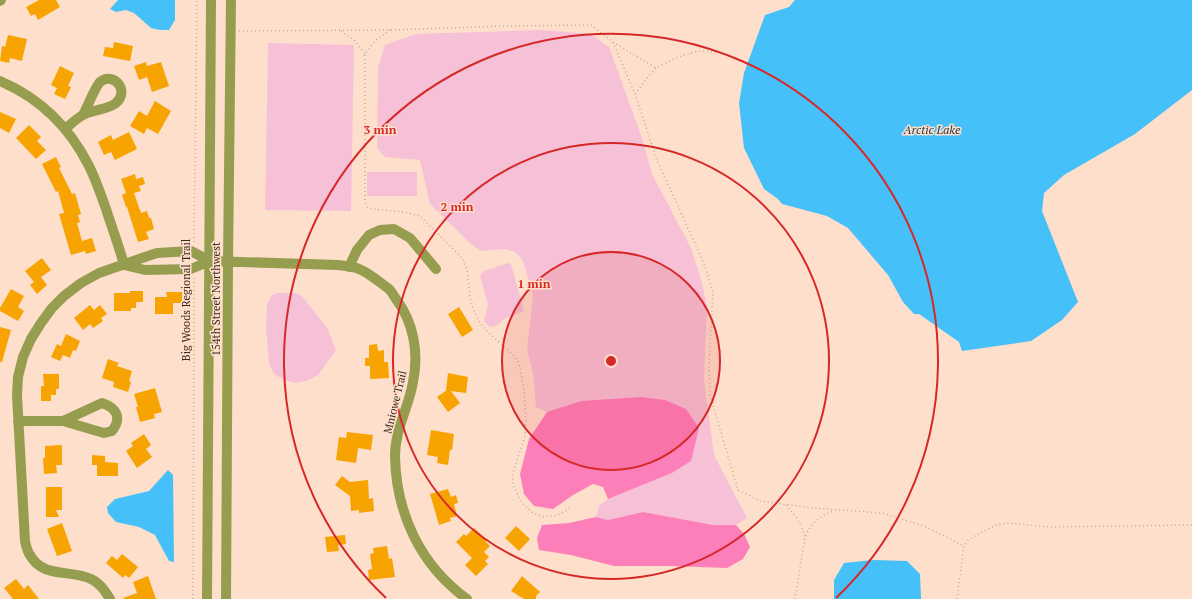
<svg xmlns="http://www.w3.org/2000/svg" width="1192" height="599" viewBox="0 0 1192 599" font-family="'PT Serif',serif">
	<rect width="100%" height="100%" fill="#fedfcc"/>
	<!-- green -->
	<path fill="#f6c1d6" d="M543,30L590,34L609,47L642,138L652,174L691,248L702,283L707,307L704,380L714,455L747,518L736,525H713L643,512L608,520L596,517L599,506L608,499L672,473L691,461L581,401L547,412L536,407L533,373L527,351L533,295L523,261L515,252L504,249L481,251L472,245L430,204L420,160L385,157L377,148L378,67L385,45L416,34Z
		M268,43L354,45L351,211L265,210Z
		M367,172H417V196H367Z
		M508,263L511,264L524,311L504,319L496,326L490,327L484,321L488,304L480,276L484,271Z
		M277,293H295L301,295L327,328L336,350L318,375L307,381L295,383L284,380L274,374L269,364L266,328L267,305L272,295Z"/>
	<!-- forest -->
	<path fill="#fd7fba" d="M641,397L665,400L686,409L699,428L691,461L672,473L608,499L603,487L593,484L573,495L553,509L534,506L524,494L520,474L529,439L547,412L581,401Z
		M643,512L713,525H736L744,534L750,547L743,559L727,568L671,566H614L571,555L539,550L537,538L542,525L569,523L596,517L608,520Z"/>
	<!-- water -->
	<path fill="#45c0f8" d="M118,0H175V20L169,30H160L151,28L134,13L126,10L116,12L110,9Z
		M795,0H1192V90L1135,134L1064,175L1044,193L1042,211L1078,302L1062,320L1031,341L962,351L959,342L919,314H914L903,302L888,275L848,228L827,216L782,204L778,199L764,189L744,148L739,103L744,73L765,15L789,7Z
		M168,470L173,475L174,562L169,561L155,535L139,527L116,522L108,513L107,507L115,499L149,491Z
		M873,560L907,561L920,574L921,599H834V580L844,563Z"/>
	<!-- building -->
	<path fill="#f7a302" d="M39,0H56L60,7L38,20L35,14L31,16L26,7Z
		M8,35L27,39L22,61L10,58L9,63L0,61L2,46L5,47Z
		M114,42L133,46L130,61L103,56L105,47L113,48Z
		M146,62L147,66L161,62L169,86L152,92L147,77L139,80L134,66Z
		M60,66L74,73L68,86L71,87L65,99L54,94L57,88L51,85Z
		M155,101L171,111L158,134L147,128L144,134L130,126L139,111L147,116Z
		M0,112L16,119L9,133L0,128Z
		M29,125L41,137L37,141L46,150L36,159L16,138Z
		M129,132L137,149L115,160L111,152L104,155L98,142L111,135L113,140Z
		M56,157L61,167L59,168L72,194L75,193L81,214L78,215L80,222L77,223L82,241L92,238L96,251L86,254L85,251L71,255L59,214L64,213L58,191L56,192L42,164Z
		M135,174L136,179L143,177L145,184L139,186L141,191L134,193L141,213L147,211L149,218H151L154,229L146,232L149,239L138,242L127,207H126L122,195L126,193L121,179Z
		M42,258L51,270L41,277L47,285L37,294L30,285L34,282L25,271Z
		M11,289L24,296L18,307L24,311L18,321L0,311V308Z
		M130,291H143V302H136V308H131V311H114V293H130Z
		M166,292H182V303H173V314H155V297H167Z
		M90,305L94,310L100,305L107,314L101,318L103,321L93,328L90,324L83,330L74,318Z
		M459,307L473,330L462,337L448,314Z
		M0,327L11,330L2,362H0Z
		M66,334L80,341L76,351L73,350L70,358L63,355L60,361L51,357L57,344L61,346Z
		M377,344L378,351L384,350V362H388L389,378L370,379V366H365V358H369V345Z
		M108,359L119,363L117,366L132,371L129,381L131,382L128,392L113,387L114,382L102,378Z
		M448,373L468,377L466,393L451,391L460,403L448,412L437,397L447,390H446Z
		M43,374H59V389H56V395H51V401H41V386H44Z
		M155,388L162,412L154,414L155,418L140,422L136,407H138L134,394Z
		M431,430L454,434L452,450H450L448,465L437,463L438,457L427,455Z
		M347,432L373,435L371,450L358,448L356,463L336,460L339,437L346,438Z
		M144,434L151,445L146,449L152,457L137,468L126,451L133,446L131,443Z
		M62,445V465H56L57,473L44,474L43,458H45V446Z
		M92,455L105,456V462L118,463V476H97V465H92Z
		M342,476L350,482L368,480L369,499L373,498L374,511L359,513V510L351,511L350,496L335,485Z
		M46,487H62V510H56L59,517H46Z
		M448,489L451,497L456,495L458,503L454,504L457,516L450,518L451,521L439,525L430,494Z
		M62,523L72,551L57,556L47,529Z
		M516,526L530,539L519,551L505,538Z
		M474,528L487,540L485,541L490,546L484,552L489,557L485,561L488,564L476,576L465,565L472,558L456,542L464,534L466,536Z
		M345,535L346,544L338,545L339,551L327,552L325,537Z
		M387,546L389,559L392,558L395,577L369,580L368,570L372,569L370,554L374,553L373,548Z
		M122,554L138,567L129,578L125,575L123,578L106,563L112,556L117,560Z
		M148,576L156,599H124L123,598L137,593L133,582Z
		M522,576L540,592L536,596V599H524L511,591Z
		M16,579L24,589L28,585L39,599H13L4,588Z"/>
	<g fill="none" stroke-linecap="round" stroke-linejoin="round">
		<!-- path -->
		<path stroke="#c3a897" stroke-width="1.5" stroke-dasharray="1 3" stroke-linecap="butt" d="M390,30L375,41L365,54V202L367,207L372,209L404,212L420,216L463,259L467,270L470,297L474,311L480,323L487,331L514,356L519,363L524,389L526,419L525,436L513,473V485L522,503L533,513L544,517L558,515L572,507
			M239,31L390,30L505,26L591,25L613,42L635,94L657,160L705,266L713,292L709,364L710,395L738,490L760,501L814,508L882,513L924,526L964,546
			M341,31L354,40L365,54
			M613,42L656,68
			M635,94L648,77L656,68L678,57L698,51L717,52
			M194,242L197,0
			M786,505C795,515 801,523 805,537
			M193,599L194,278
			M795,599L805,537C811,523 819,517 833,511
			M957,599L964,546L969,539L996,525L1008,523L1051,527L1192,525"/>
		<!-- minor -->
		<path stroke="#979d4f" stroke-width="10" d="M0,1L1,0
			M0,81C40,98 70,128 89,166C96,180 101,195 106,209C112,228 119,246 124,265
			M65,129C71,124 78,117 85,114C94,110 109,109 116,103C130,91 114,71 100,82C95,87 87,108 83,115
			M124,265L145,270L191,269L210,261
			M349,267L357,250L369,235L380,230L394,229L410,238L436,269
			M18,421H63L104,433L112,431C122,418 117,408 102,403L63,421
			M110,599C105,591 100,583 91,579C71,569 43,579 30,555C27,551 26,545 25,541L17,395L18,377L23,357L31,339L41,323L52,308L64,296L81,283L99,273L145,257L157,253L191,251L210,261L338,265C344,266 353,266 359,269C365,271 371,276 377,280C381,283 385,286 389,289C392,292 394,296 396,299C414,323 419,353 413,382C409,407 395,429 395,456C396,513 420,565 467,599
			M207,599L211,0
			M226,599L228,262L231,0"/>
	</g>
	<!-- distance rings -->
	<circle cx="611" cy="361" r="109" fill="#d62828" fill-opacity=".12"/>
	<g fill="none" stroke="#d62828" stroke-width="2">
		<circle cx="611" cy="361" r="109"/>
		<circle cx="611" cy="361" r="218"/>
		<path d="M386 598A327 327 0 1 1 836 598"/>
	</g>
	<g text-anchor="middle" stroke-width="3" stroke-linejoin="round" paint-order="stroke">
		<!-- street labels -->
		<g font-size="11" fill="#3c291d" stroke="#fedfcc">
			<text transform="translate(216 299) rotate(-90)" y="4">154th Street Northwest</text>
			<text transform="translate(186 300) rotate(-90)" y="4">Big Woods Regional Trail</text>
			<text transform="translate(395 402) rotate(-76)" y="4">Mniowe Trail</text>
		</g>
		<!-- water labels -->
		<g font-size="12" font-style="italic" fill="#1d3744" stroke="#fedfcc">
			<text x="932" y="134">Arctic Lake</text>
		</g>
	</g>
	<circle cx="611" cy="361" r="6" fill="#d62828" stroke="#fedfcc" stroke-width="2"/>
	<g font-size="12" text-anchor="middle" font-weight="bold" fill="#d62828" stroke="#fedfcc" stroke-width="3" stroke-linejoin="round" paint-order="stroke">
		<text x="380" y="134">3 min</text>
		<text x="457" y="211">2 min</text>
		<text x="534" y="288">1 min</text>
	</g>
</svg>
